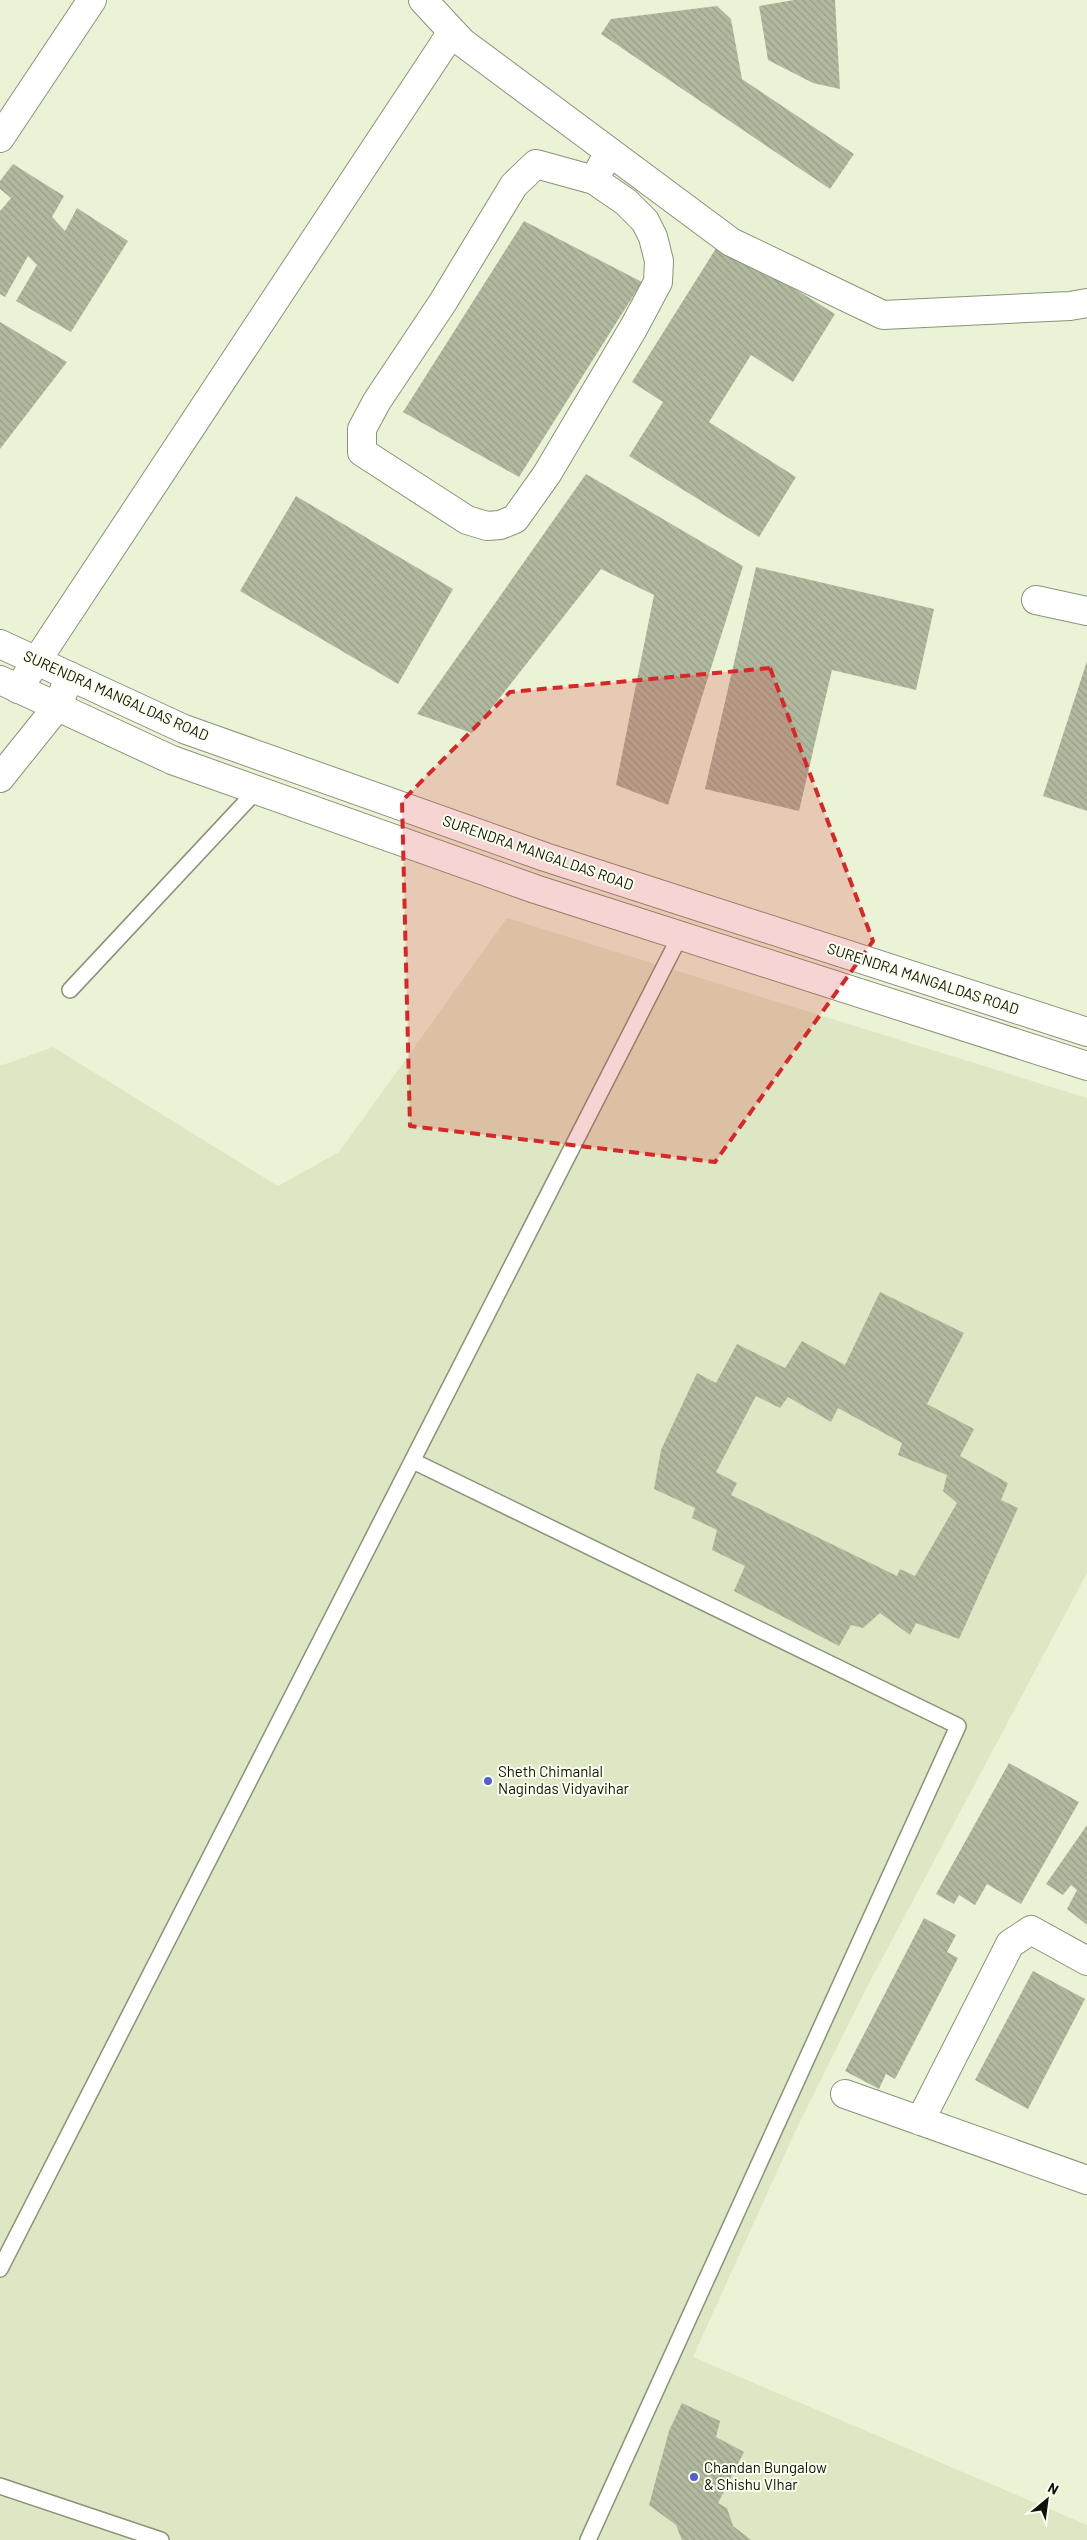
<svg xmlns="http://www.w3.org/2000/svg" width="1087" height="2540" viewBox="0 0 1087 2540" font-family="Barlow,sans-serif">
	<defs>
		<pattern id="building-back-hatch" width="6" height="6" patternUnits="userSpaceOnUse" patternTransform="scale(1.25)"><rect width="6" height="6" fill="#b1b99f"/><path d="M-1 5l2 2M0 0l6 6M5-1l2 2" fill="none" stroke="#979e88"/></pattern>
	</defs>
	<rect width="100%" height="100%" fill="#ebf3d7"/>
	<!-- built -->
	<path fill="#dde7c4" d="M507,918L1087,1098V1573L866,1989L795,2132L693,2357L1087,2525V2540H0V1066L53,1047L278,1186L339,1152Z"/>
	<!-- building -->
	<path fill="url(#building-back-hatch)" fill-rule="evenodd" d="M794,0H835L840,89L813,83L768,60L759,6Z
		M717,6L731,19L742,79L854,154L830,189L601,34L611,19Z
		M13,164L64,196L52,217L65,231L77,208L128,241L71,332L16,301L37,265L28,256L5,297L0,294V211L11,198L0,189V181Z
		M524,221L642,282L519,477L403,412Z
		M720,242L835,314L793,382L751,355L709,422L796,477L759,537L629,456L663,402L632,382Z
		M0,322L67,362L0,449Z
		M586,474L743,566L668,805L616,785L654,595L601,569L472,733L417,714Z
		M296,496L453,589L398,684L240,591Z
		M756,567L934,609L916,690L832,670L799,811L705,789Z
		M1087,661V811L1043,796Z
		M880,1292L964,1333L927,1404L974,1429L960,1456L1008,1483L1001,1500L1018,1508L959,1639L916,1623L910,1635L880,1613L863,1628L851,1625L839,1646L734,1591L745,1566L712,1550L717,1530L692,1518L695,1508L654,1489L661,1450L697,1373L716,1383L737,1344L785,1368L802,1341L845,1365ZM756,1396L780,1408L788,1397L831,1422L838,1408L902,1443L898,1455L947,1475L943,1491L957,1503L915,1576L900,1569L897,1576L731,1495L737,1483L716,1472Z
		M1009,1763L1079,1802L1021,1904L987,1884L975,1905L959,1895L954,1904L936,1894Z
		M1087,1825V1925L1067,1909L1077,1890L1071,1885L1063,1895L1046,1884Z
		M924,1918L956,1935L947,1952L958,1958L895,2079L886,2074L879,2089L845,2071Z
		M1033,1971L1085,1999L1028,2109L975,2080Z
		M682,2403L720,2421L716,2437L744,2452L718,2503L727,2508L733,2526L751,2540H682L676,2525L649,2505L669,2431Z"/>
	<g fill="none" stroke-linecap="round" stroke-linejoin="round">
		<!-- service casing -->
		<g stroke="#8a9278" stroke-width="18">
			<path id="service" d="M70,990L257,790
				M413,1461L958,1726L588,2540
				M0,2269L680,936
				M0,2486L161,2540"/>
		</g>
		<!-- minor casing -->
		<g stroke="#8a9278" stroke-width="30">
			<path id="minor" d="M0,138L92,0
				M594,180L626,202L645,221L653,237L659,261L658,282L634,327L547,474L515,519L500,525L487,526L467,520L362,452V429L377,401L443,302L514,185L536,164L594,180L609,152
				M1036,600L1087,611
				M18,689L452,32
				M845,2094L1087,2180
				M920,2121L1010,1944L1031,1930L1087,1961"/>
		</g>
		<!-- tertiary casing -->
		<g stroke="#8a9278" stroke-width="30">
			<path id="tertiary" d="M423,0L462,42L731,242L883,315L1070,306L1087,303
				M0,778L57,707L70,676"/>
		</g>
		<!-- secondary casing -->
		<g stroke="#8a9278" stroke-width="30">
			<path id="secondary" d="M0,644L184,729L545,857L1087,1032
				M0,680L172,760L535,889L1087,1066"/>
		</g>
		<!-- service -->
		<use href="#service" stroke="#fff" stroke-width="15"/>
		<!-- minor -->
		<use href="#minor" stroke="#fff" stroke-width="28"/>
		<!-- tertiary -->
		<use href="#tertiary" stroke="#fff" stroke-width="28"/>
		<!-- secondary -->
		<use href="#secondary" stroke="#fff" stroke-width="28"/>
	</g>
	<!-- marked area -->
	<path fill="#d62828" fill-opacity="0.2" stroke="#d62828" stroke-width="4" stroke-dasharray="10 6" stroke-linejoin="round" d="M770,668L873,941L715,1162L410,1126L402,801L510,692Z"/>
	<!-- markers -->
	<g fill="#555ed5" stroke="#faffee" stroke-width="2">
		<circle cx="488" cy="1781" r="5"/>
		<circle cx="694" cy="2477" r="5"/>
	</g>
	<g text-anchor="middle" stroke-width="4" stroke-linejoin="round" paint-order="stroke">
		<!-- street labels -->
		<g font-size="15" fill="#101209" stroke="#faffee">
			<text transform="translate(116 696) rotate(24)" y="5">SURENDRA MANGALDAS ROAD</text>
			<text transform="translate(538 853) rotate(19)" y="5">SURENDRA MANGALDAS ROAD</text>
			<text transform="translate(923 979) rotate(18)" y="5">SURENDRA MANGALDAS ROAD</text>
		</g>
		<!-- poi labels -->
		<g font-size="15" fill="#101209" stroke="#faffee" text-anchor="start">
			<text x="498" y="1777">Sheth Chimanlal<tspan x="498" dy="17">Nagindas Vidyavihar</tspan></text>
			<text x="704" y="2473">Chandan Bungalow<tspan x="704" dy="17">&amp; Shishu VIhar</tspan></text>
		</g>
	</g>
	<!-- north arrow -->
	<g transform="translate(1047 2500) rotate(29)" stroke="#faffee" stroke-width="4" paint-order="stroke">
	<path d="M0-4L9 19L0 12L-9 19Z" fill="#101209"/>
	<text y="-8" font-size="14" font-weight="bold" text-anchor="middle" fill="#101209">N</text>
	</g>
</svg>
